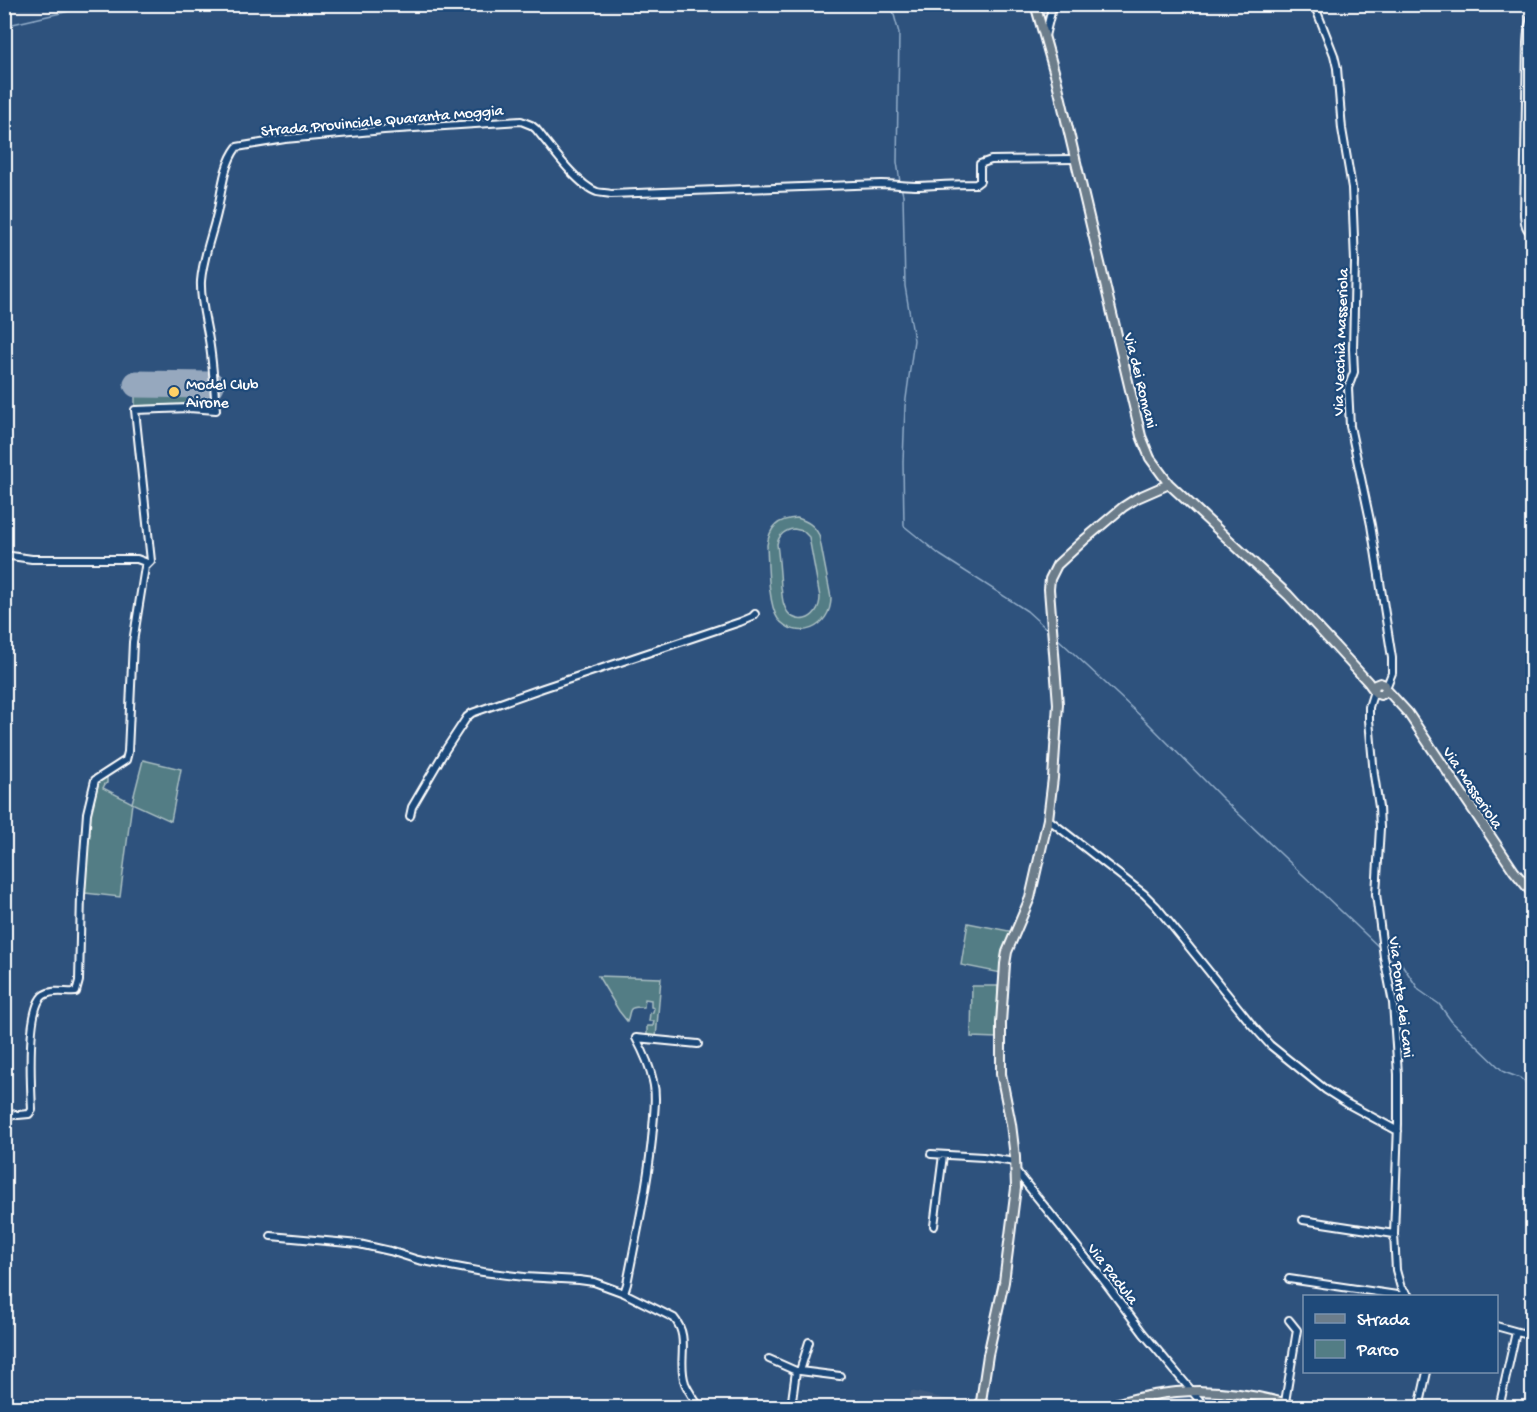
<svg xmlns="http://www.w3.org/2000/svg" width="1537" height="1412" viewBox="0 0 1537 1412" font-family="'Gochi Hand',sans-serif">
	<rect width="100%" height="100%" fill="#2e527d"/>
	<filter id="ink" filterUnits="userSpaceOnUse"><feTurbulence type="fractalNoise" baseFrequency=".0167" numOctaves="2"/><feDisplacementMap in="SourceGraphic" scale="12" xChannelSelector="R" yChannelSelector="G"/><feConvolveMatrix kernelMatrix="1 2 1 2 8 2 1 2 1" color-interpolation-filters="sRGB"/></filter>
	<g filter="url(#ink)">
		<!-- built -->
		<path fill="#405c81" d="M911,1391L976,1406V1407H908Z"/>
		<!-- green -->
		<path fill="#537d85" stroke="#a9bec2" stroke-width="1.5" fill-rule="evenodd" d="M135,378L212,379L213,407L135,408Z
			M797,518C807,521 814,525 819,535L831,598C831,628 797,642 778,619C768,605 768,563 767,545C770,527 777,519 797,518ZM794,529L803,531L809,537L820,597C820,621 792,629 784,605C782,600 782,593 781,587C780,572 779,558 777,544C779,535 785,530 794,529Z
			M143,760L181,769L171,821L132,803L120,897L85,893L83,892L87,837L89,836L90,834L88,833V821L97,782L107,774V783L105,784L103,788L132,803Z
			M968,923L1014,932L1001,973L961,965Z
			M598,976L661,978L656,1038L647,1037V1026H653L654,1021H649L650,1013L653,1012L654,1008L651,1007V1000L645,999L644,1007C625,1007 632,1010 627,1021L619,1011Z
			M972,986H998L997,1038L971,1037Z"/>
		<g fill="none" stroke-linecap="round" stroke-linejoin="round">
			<!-- stream -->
			<path stroke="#92adc9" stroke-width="1.5" d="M891,4L899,33L897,162L900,182
				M4,26L87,7L104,4
				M901,187L903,195L905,286L914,340L905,406L903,462L904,526L940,555L1027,611L1049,631
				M1057,638L1147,722L1223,799L1380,948
				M1386,954L1393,962L1401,963L1419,990L1439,1004L1452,1022L1504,1072L1520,1078L1532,1088"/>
			<!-- runway -->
			<path stroke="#96a8be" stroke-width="27" d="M137,384L211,385"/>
			<!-- minor casing -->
			<g stroke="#fff" stroke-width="10">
				<path id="minor" d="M1314,4L1334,55L1337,68L1342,129L1352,188L1355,262L1353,349L1354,372L1348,388L1350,426L1371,525L1392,658V673L1386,688
					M1525,4L1532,8
					M1532,14L1528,30L1527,43L1524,215C1525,223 1525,229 1532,234
					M1045,36L1053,4
					M4,555L32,559H137L145,562L147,564
					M1374,691L1369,707V720L1374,775L1379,807L1380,828L1376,894L1384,957L1393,1003L1398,1074V1124L1394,1234L1396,1270L1401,1288L1409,1296
					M410,816L412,807L446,749L467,717L472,713L543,688L740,622L752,617L755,614
					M1048,819L1144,894L1156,906L1252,1025L1270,1045L1326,1090L1348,1104L1398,1131
					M4,1113L18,1115L29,1114L32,1110C31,1088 26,1007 44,995C53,989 66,993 76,992L79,981L81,895L87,813L95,780L126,760L128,752L133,642L145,567L151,561L135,410L189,408L216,410C214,387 213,363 209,340C206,321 200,300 201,281C203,256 213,233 218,209C222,188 224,164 237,147L285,139L384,130L521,121L531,125L536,129C550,146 577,185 597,192C601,193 607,193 611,194L881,184C893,184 906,186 919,186C938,185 957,184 976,184L980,181V164L991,160L1075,159
					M931,1154L983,1157L1015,1162
					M1016,1171L1102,1278L1143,1333L1206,1408
					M1303,1220L1394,1234
					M934,1226L943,1155
					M271,1236L359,1244L390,1251L418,1260L483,1272L524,1277L579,1280L594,1282L624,1293L674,1318C691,1338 677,1360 685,1383C688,1391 695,1400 700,1408
					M1289,1279L1397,1295H1406
					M624,1293L627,1284C637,1232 649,1180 653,1128C654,1112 657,1096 653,1081C650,1066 643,1051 636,1038L698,1044
					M1496,1326L1532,1336
					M1526,1334L1532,1310
					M769,1359L796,1371L791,1408
					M797,1371H800L809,1342
					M800,1371L840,1376
					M1284,1408L1297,1330L1289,1320
					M1419,1408L1427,1372
					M1499,1408L1516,1332"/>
			</g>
			<!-- major casing -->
			<g stroke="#fff" stroke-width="12">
				<path id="major" d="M1035,4L1056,78L1141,436L1150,458L1169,484L1288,595L1368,682L1376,693L1380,695L1383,694L1386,689L1385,685L1380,683L1375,685L1374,691
					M1386,689L1408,713L1514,871L1532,893
					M980,1408L988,1355L1004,1282L1016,1188L1015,1157L1011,1124L1001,1074V1023L1005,964L1007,952L1030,898L1048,819L1053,778L1058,704L1049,589L1050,579L1057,565L1084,540L1123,507L1137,498L1169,484
					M1103,1408C1170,1385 1233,1386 1301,1408"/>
			</g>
			<!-- minor -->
			<use href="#minor" stroke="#1f4a7a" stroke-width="6"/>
			<!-- major -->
			<use href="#major" stroke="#6c7d8b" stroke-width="8"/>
		</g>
	</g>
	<!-- markers -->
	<circle fill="#ffd166" stroke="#1f4a7a" stroke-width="2" cx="174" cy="392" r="6"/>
	<g text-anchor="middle" stroke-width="4.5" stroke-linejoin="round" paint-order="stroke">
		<!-- street labels -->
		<g font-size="16" fill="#fff" stroke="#1f4a7a">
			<text transform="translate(382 119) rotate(-5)" y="6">Strada Provinciale Quaranta Moggia</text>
			<text transform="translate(1339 342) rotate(-88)" y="6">Via Vecchià Masseriola</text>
			<text transform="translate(1142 380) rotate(76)" y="6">Via dei Romani</text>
			<text transform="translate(1474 787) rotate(56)" y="6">Via Masseriola</text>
			<text transform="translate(1403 997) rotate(83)" y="6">Via Ponte dei Cani</text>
			<text transform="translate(1114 1273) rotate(52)" y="6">Via Padula</text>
		</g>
		<!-- poi labels -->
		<g font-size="16" fill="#fff" stroke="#1f4a7a" text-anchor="start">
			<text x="186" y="389">Model Club<tspan x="186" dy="18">Airone</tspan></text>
		</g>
	</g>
	<!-- margin -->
	<rect width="1537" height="1412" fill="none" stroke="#1f4a7a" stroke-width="24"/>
	<rect x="12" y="12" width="1513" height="1388" fill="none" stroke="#fff" stroke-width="2" filter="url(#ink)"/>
	<!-- legend -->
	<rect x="1303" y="1295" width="195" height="78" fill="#1f4a7a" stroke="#7992af" stroke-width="1.5"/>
	<rect x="1315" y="1314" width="30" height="9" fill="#6c7d8b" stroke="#7992af" stroke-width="1.5"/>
	<text x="1357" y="1325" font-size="18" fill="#ffffff">Strada</text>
	<rect x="1315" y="1340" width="30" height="18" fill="#537d85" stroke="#7992af" stroke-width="1.5"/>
	<text x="1357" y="1355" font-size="18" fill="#ffffff">Parco</text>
</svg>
